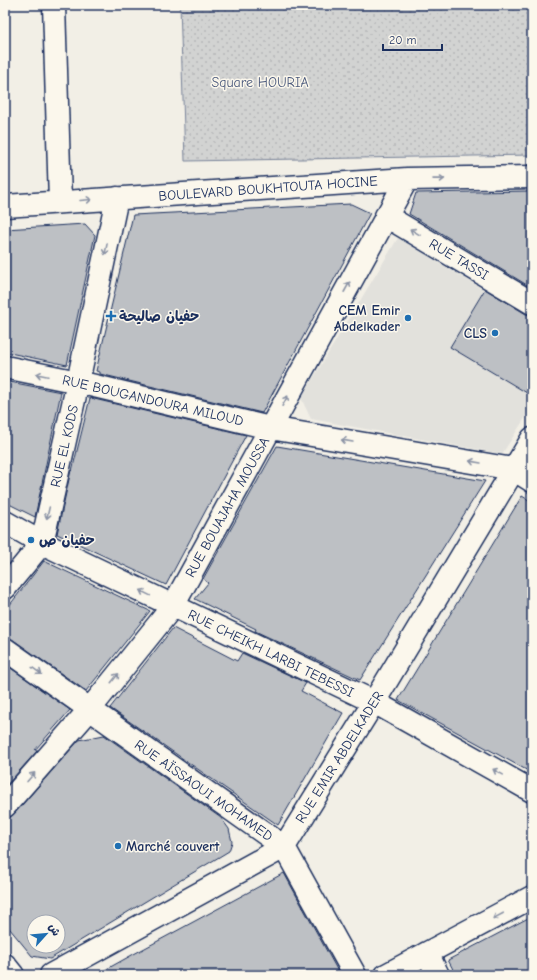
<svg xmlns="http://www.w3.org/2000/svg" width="537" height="980" viewBox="0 0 537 980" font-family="'Comic Neue','Playpen Sans Arabic',sans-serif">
	<defs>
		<pattern id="garden-dots" width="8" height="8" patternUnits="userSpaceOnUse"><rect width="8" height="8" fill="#d2d3d2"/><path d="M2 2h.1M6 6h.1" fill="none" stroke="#b4b5b7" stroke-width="1.8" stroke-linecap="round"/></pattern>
	</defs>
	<rect width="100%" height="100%" fill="#f2efe6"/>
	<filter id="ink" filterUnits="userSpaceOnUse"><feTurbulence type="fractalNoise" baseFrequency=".025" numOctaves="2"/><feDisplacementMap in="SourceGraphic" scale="8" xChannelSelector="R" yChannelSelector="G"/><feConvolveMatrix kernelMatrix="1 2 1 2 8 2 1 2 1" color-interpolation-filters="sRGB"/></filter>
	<g filter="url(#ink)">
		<!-- built -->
		<path fill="#e2e1dc" d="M398,238L484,290L451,347L532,396V407L502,454L311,419L301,398Z"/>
		<!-- garden -->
		<path fill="url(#garden-dots)" stroke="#768198" d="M180,5H532V155L185,161Z"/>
		<!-- building -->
		<path fill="#bdc0c4" stroke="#1b2f5e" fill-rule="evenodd" d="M532,191V288L409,214L416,193Z
			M351,204L370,213L262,413L100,374V372L96,371L133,215Z
			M85,224L95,235L67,365L5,352V229Z
			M485,289L526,314L532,315V396L450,347Z
			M5,381L61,392L35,517L5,502Z
			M90,398L246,435L166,585L57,534L71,470L72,471Z
			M277,446L485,481L360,680L255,631L256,629L195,599L208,583L203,579Z
			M522,496L532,502V773L398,700Z
			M44,561L150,611L86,691L12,639L5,637V611Z
			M173,628L237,661L242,653L306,683L301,691L343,713L278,825L110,708Z
			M5,664L70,710L35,750H38L5,787Z
			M104,735L221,818L229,829L232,842L229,851L50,959L32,956L5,923V818H9L14,814L79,740ZM34,922H58V946H34Z
			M284,873L340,975H96L132,955Z
			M532,916V975H456L448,960Z"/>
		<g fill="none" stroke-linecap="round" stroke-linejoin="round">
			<!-- minor casing -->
			<g stroke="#1b2f5e" stroke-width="25">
				<path id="minor" d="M54,5L60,202
					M5,206L407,179L532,177
					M386,216L532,303
					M5,367L78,382L270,428L513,469L532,481
					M5,588L42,543L78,382L117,198
					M5,649L284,847L355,975
					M5,806L90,709L173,606L407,179
					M427,953L438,975
					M5,965L13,975
					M51,975L284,847L374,702L532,439
					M386,975L532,897"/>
			</g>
			<!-- major casing -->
			<g stroke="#1b2f5e" stroke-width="25">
				<path id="major" d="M5,522L42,543L374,702L532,791"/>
			</g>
			<!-- minor -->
			<use href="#minor" stroke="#fbf7ec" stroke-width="22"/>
			<!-- major -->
			<use href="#major" stroke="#fbf7ec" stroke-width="22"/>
		</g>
		<!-- one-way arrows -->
		<defs><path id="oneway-shaft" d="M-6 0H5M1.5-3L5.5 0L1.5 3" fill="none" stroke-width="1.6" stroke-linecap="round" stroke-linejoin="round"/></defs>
		<g stroke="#8b93a5">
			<use href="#oneway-shaft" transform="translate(439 179) rotate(-1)"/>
			<use href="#oneway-shaft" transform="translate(86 200) rotate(-5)"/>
			<use href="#oneway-shaft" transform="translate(415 232) rotate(-149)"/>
			<use href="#oneway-shaft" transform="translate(106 249) rotate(102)"/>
			<use href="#oneway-shaft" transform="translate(347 287) rotate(-61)"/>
			<use href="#oneway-shaft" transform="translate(42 375) rotate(-168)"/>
			<use href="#oneway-shaft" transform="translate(285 401) rotate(-61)"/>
			<use href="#oneway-shaft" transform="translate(347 441) rotate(-170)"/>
			<use href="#oneway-shaft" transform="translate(475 462) rotate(-170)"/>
			<use href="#oneway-shaft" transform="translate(48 513) rotate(103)"/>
			<use href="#oneway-shaft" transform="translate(145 593) rotate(-154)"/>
			<use href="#oneway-shaft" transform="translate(37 671) rotate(36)"/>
			<use href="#oneway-shaft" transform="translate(115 678) rotate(-51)"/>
			<use href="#oneway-shaft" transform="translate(498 772) rotate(-151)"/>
			<use href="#oneway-shaft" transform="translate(31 777) rotate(-49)"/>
			<use href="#oneway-shaft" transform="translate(498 916) rotate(152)"/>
		</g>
	</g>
	<!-- markers -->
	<g fill="#1f6fb2" stroke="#fbf7ec" stroke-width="1.5">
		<path d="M109 310h4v4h4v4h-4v4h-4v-4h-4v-4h4z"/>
		<circle cx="408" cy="318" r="4"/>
		<circle cx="495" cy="333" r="4"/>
		<circle cx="31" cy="540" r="4"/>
		<circle cx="118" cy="846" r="4"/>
	</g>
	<g text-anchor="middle" stroke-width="3" stroke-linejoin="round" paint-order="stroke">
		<!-- park labels -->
		<g font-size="14" fill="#49587b" stroke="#fbf7ec">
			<text x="260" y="87">Square HOURIA</text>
		</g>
		<!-- street labels -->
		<g font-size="14" fill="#1b2f5e" stroke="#fbf7ec">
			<text transform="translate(268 188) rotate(-4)" y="5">BOULEVARD BOUKHTOUTA HOCINE</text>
			<text transform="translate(459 259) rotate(31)" y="5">RUE TASSI</text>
			<text transform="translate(153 400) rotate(13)" y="5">RUE BOUGANDOURA MILOUD</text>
			<text transform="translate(64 446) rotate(-77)" y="5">RUE EL KODS</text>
			<text transform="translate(227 507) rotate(-61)" y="5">RUE BOUAJAHA MOUSSA</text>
			<text transform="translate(271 653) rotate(26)" y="5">RUE CHEIKH LARBI TEBESSI</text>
			<text transform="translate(339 757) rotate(-58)" y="5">RUE EMIR ABDELKADER</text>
			<text transform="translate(204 790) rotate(35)" y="5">RUE AÏSSAOUI MOHAMED</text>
		</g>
		<!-- poi labels -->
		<g font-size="14" font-weight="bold" fill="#1b2f5e" stroke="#fbf7ec" text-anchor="start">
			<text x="400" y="315" text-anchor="end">CEM Emir<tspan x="400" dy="16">Abdelkader</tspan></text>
			<text x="119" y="321">حفيان صاليحة</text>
			<text x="487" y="338" text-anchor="end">CLS</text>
			<text x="39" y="545">حفيان ص</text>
			<text x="126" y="851">Marché couvert</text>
		</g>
	</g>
	<!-- margin -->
	<rect width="537" height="980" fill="none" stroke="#fbf7ec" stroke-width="20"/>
	<rect x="10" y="10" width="517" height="960" fill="none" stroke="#1b2f5e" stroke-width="1.5" filter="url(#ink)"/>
	<!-- north arrow -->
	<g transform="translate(46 934) rotate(63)"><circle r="19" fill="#fbf7ec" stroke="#a1a7b3"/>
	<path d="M0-3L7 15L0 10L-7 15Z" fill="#1f6fb2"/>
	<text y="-6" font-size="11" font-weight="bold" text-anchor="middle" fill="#1b2f5e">ش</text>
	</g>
	<!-- scale -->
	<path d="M383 44v6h59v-6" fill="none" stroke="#1b2f5e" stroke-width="2"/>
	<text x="389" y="44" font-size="12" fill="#1b2f5e" stroke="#fbf7ec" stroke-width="3" paint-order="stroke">20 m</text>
</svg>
